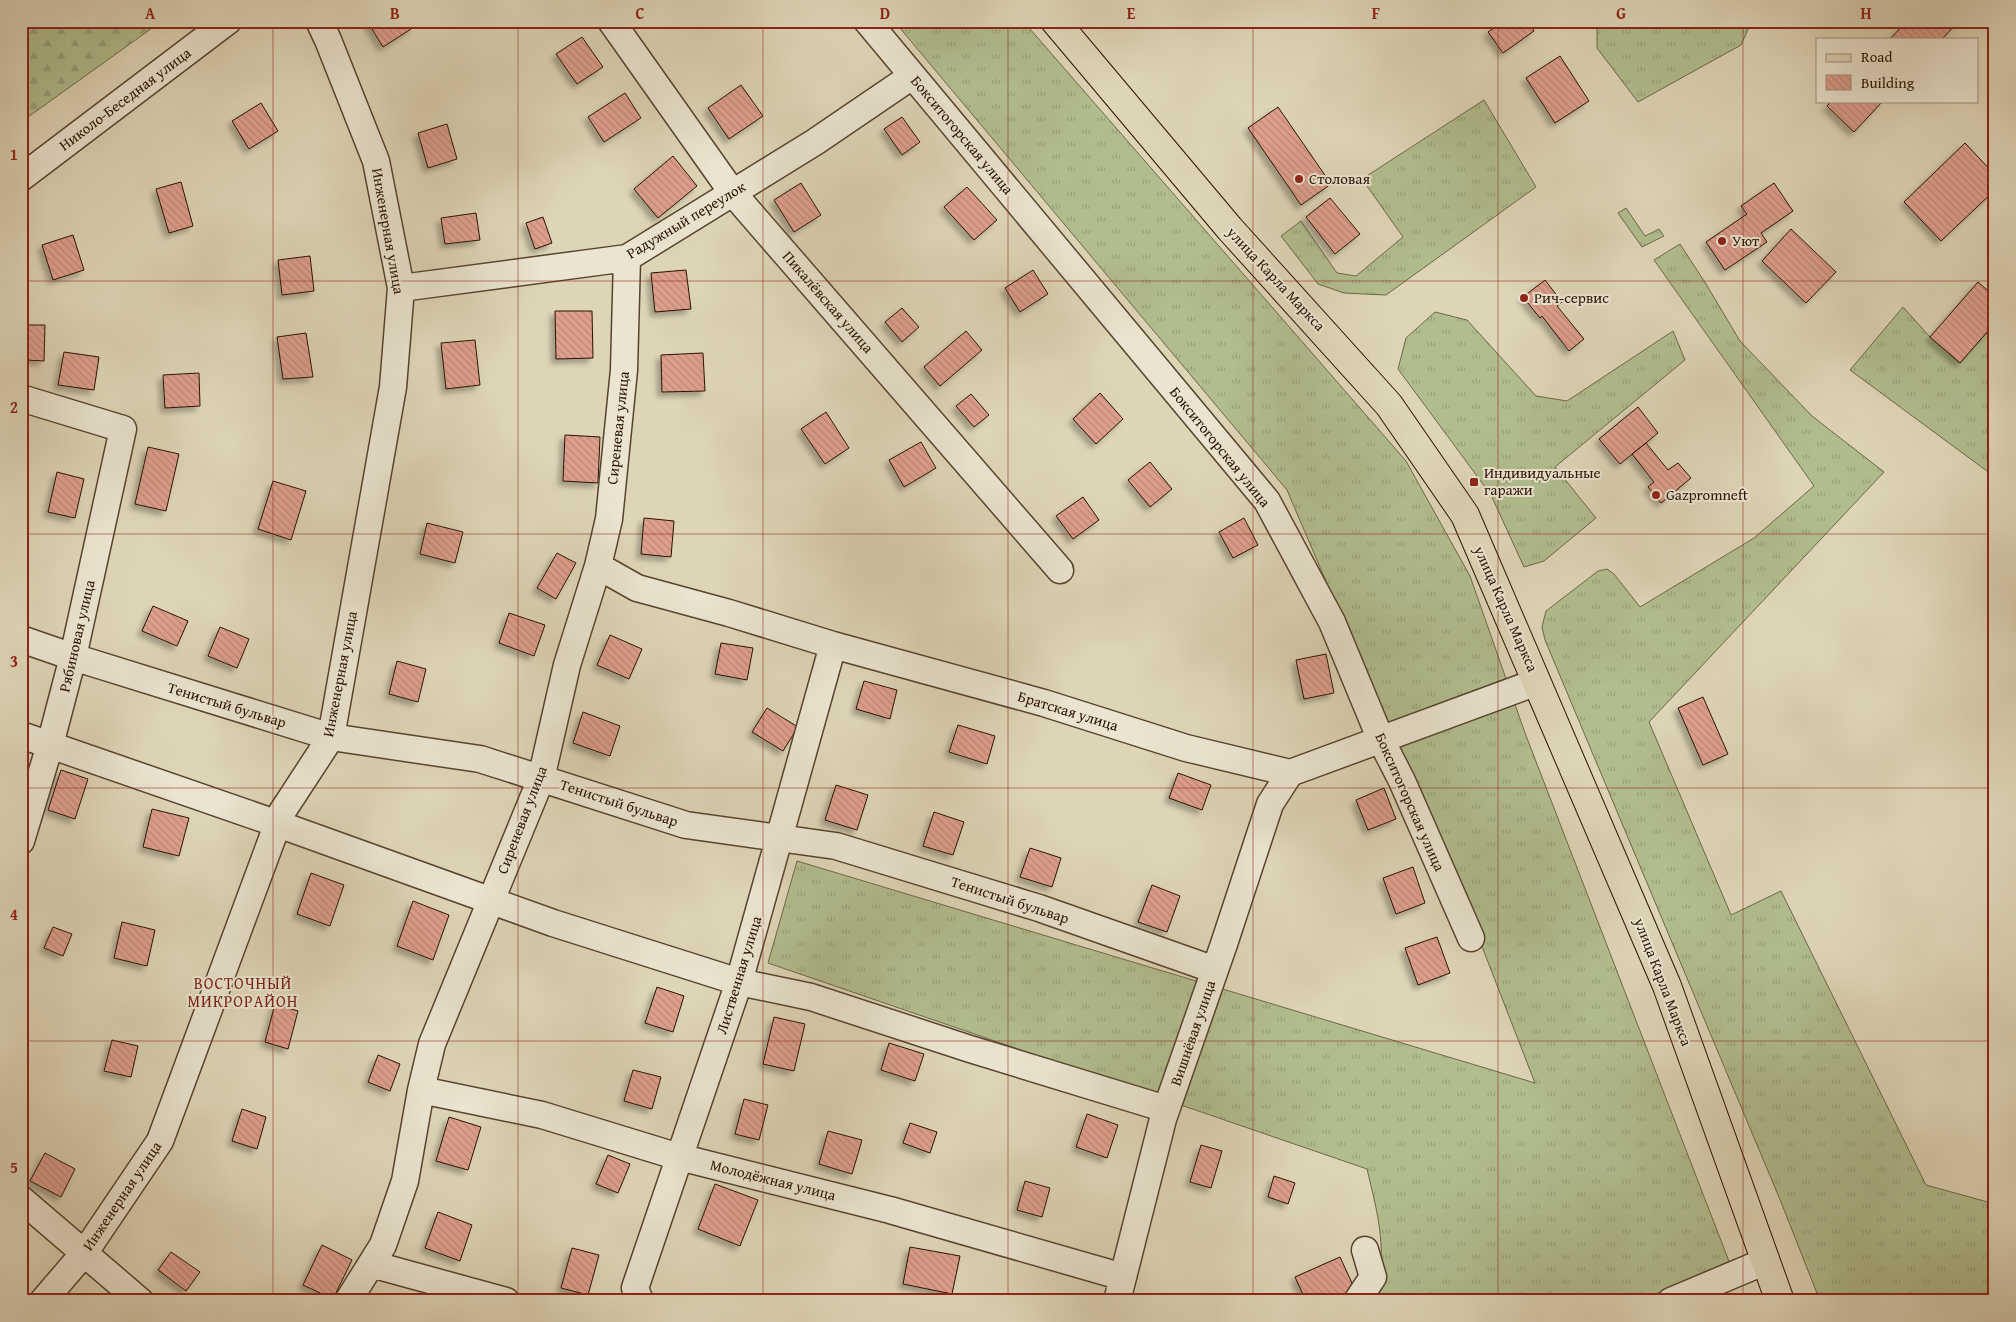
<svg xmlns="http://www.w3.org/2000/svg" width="2016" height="1322" viewBox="0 0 2016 1322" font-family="'Gentium Book Plus',serif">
	<defs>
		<pattern id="grass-tufts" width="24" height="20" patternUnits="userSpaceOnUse" patternTransform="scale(1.25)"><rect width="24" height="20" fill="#b1bd8e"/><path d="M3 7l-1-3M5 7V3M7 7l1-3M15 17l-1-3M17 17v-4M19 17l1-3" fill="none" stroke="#98a279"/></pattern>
		<pattern id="forest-firs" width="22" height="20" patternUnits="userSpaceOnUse" patternTransform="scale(1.25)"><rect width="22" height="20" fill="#b1bd8e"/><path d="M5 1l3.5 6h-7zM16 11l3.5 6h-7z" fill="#98a279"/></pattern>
		<pattern id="building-back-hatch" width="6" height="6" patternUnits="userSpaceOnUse" patternTransform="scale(1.25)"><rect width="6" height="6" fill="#de9f8d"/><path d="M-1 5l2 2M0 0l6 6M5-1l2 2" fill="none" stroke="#be8878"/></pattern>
		<filter id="shadow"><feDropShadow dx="-4.5" dy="4.5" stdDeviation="2.5" flood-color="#0004"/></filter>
	</defs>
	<rect width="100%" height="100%" fill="#ded5b7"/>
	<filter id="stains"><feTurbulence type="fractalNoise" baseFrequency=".004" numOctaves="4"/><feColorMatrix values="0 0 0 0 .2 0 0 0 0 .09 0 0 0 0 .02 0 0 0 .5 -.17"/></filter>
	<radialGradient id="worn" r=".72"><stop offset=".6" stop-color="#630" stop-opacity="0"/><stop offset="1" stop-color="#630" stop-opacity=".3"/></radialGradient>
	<!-- grass -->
	<path fill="url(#grass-tufts)" stroke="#6d6847" d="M894,21H1023L1406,461L1470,576L1525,733L1730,1264L1638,1301H1374C1389,1254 1378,1215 1367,1169L768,963L797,861L1535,1083L1481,944L1287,490Z
		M1597,21H1749L1750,25L1741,45L1638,102L1597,48Z
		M1484,100L1536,187L1386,295L1344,293L1318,284L1281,236L1301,221L1337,273L1356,276L1403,237L1362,179Z
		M1626,208L1645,236L1659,229L1664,236L1642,247L1618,213Z
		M1680,244L1706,284L1740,341L1812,416L1884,472L1649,722L1731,915L1781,891L1926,1185L1995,1204V1301H1957L1954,1298L1945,1301H1820L1781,1202L1545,640L1542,627L1546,611L1598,571L1607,569L1614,574L1640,607L1754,538L1814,486L1654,260Z
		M1903,307L1930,337L1960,363L1995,323V477L1850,370Z
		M1435,312L1467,320L1536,396L1567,401L1673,331L1685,360L1555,467L1596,518L1544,561L1524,567L1491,495L1398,369L1406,338Z"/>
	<!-- forest -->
	<path fill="url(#forest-firs)" stroke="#6d6847" d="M21,21H162L21,122Z"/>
	<!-- building -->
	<path fill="url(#building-back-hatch)" stroke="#291300" filter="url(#shadow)" d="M367,21H410L414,27L383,47Z
		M1504,21H1528L1534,31L1503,53L1488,32Z
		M1907,21H1959L1942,39H1890Z
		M582,37L603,67L577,84L556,54Z
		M1560,56L1589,101L1555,123L1526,78Z
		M741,85L763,116L729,139L708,108Z
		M625,93L641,118L604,142L588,117Z
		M1831,101H1883L1854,132L1827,106Z
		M261,103L278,131L249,149L232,121Z
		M1278,107L1331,184L1301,205L1248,128Z
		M902,117L920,142L902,155L884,129Z
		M447,124L457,159L428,168L418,133Z
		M1965,143L1995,175V190L1941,241L1904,202Z
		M673,156L697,186L658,218L634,189Z
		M181,182L193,226L169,233L156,189Z
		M801,183L821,215L794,232L774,200Z
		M1774,183L1793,211L1761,233L1767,242L1725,270L1706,242L1747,214L1741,206Z
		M967,187L997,220L974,240L944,207Z
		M1330,198L1360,234L1335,254L1306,217Z
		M476,213L480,240L445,244L441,218Z
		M543,217L552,243L535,249L526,223Z
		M1791,229L1836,272L1806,303L1762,261Z
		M73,235L84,270L53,280L42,245Z
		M310,256L314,291L282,295L278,260Z
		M686,270L691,309L655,312L651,273Z
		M1033,270L1048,294L1020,312L1005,288Z
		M1545,280L1562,302L1557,306L1584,339L1569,351L1542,316L1540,318L1523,297Z
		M1978,282L1995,297V323L1960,363L1930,337Z
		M902,308L919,327L902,342L885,322Z
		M555,311H592L593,358L556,359Z
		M26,325H45L44,361L26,360Z
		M966,331L982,350L940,386L924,367Z
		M306,333L313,377L283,379L277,337Z
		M475,340L480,385L446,389L441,343Z
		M64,352L99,357L94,390L58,385Z
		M703,353L705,391L662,392L661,355Z
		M199,373L200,406L165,408L163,375Z
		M1100,393L1123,419L1096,444L1073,419Z
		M971,394L989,415L974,427L956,406Z
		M1638,407L1658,433L1620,464L1599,439Z
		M826,412L849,448L825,464L801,429Z
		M565,435L600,437L598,483L563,481Z
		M921,442L936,468L904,487L889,460Z
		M1646,443L1668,470L1678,463L1691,478L1661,503L1648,487L1654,482L1632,454Z
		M148,447L179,454L166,511L135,504Z
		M1150,462L1172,489L1150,507L1128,480Z
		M57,472L84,479L75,518L48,512Z
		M273,481L306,491L291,540L258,529Z
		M1083,497L1099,520L1073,539L1056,516Z
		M644,518L674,521L671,557L641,554Z
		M1244,518L1258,545L1233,558L1219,532Z
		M427,523L463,532L455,563L420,554Z
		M557,553L576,563L556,599L537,588Z
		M153,606L188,621L177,646L142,631Z
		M509,613L545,625L534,656L499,643Z
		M220,627L249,639L237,668L208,656Z
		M610,635L642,649L629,679L597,665Z
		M721,643L753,648L747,680L715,674Z
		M1326,654L1334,693L1304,699L1296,660Z
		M397,661L426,669L418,702L389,694Z
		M864,681L897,690L890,719L856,709Z
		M1703,697L1728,754L1703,765L1678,708Z
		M767,708L798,727L783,751L752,732Z
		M583,712L620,726L610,756L573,743Z
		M958,725L995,736L987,764L949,752Z
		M61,770L88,779L75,819L48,810Z
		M1178,773L1211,785L1202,810L1169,798Z
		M836,785L868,795L857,830L825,820Z
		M1384,788L1396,819L1368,830L1356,800Z
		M152,809L189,818L179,856L143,847Z
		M934,812L964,822L953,855L923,846Z
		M1030,848L1061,858L1052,887L1020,877Z
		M1413,867L1425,903L1396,914L1383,878Z
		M311,873L344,885L330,926L297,914Z
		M1152,885L1180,896L1167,932L1138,922Z
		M413,901L449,915L433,960L397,946Z
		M122,922L155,930L147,966L114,958Z
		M53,927L72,934L63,956L44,948Z
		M1437,937L1450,973L1418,985L1405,948Z
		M657,987L684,996L673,1032L645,1023Z
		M275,1004L298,1011L288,1049L265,1042Z
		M774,1017L805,1024L794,1071L763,1064Z
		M112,1040L138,1046L131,1077L104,1071Z
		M889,1043L924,1054L915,1081L881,1070Z
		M378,1055L400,1064L390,1091L368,1082Z
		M633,1070L661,1077L652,1109L624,1101Z
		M744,1099L768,1105L759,1140L735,1134Z
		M242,1109L266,1117L257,1149L232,1141Z
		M1087,1114L1118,1125L1107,1158L1076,1147Z
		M449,1117L481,1127L468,1170L436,1161Z
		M910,1123L937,1132L930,1153L903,1143Z
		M828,1131L862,1140L852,1174L819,1164Z
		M1201,1145L1222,1151L1211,1188L1190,1182Z
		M45,1153L75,1169L61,1197L30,1181Z
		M608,1155L630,1164L618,1193L596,1184Z
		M1274,1176L1295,1183L1288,1204L1268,1197Z
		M1025,1181L1050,1188L1042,1217L1017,1210Z
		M715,1184L758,1200L740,1246L698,1229Z
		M438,1212L472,1225L460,1261L425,1248Z
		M322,1245L352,1260L333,1299L303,1285Z
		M910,1247L960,1256L952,1294L903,1284Z
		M572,1248L599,1255L588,1295L561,1288Z
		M171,1252L200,1272L186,1291L158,1270Z
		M1340,1257L1358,1296L1346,1301H1306L1295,1277Z"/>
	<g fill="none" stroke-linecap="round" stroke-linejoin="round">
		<!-- minor casing -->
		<g stroke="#56442e" stroke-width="29">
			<path id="minor" d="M611,21L732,192L1060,570
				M867,21L1267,501L1332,622L1381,740L1402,781L1471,938
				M21,178L228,21
				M401,288L627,258L815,142L912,76
				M21,398L123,429L73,657L50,745L21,841
				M598,566L637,588L729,613L833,645L1044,703L1186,748L1290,773L1537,682
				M21,639L73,657L331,737L480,759L686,825L836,846L1039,908L1215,970
				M21,735L278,824L553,923L739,982L811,997L970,1049L1166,1109
				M421,1090L542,1115L679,1157L890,1210L1123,1277
				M21,1199L140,1301
				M371,1264L506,1301
				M43,1301L85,1252L160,1141L282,812L331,737L393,387L401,288L376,161L328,40L319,21
				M348,1301L383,1245L405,1181L421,1090L432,1044L541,779L567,665L598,566L609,519L624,370L627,258
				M640,1301L635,1288L739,982L833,645
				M1117,1301L1163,1119L1224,944L1270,804L1290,773
				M1357,1301L1373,1277L1365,1250
				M1671,1301L1766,1261"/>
		</g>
		<!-- major casing -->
		<g stroke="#291300" stroke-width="30">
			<path id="major" d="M1055,21L1230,229L1389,405L1465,515L1667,986L1780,1301"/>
		</g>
		<!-- minor -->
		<use href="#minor" stroke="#eae4d0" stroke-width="26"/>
		<!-- major -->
		<use href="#major" stroke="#ded5b7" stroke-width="28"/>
	</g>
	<!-- grid -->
	<path fill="none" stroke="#8f2418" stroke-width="1" stroke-opacity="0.55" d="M273,21V1301M518,21V1301M763,21V1301M1008,21V1301M1253,21V1301M1498,21V1301M1743,21V1301M21,281H1995M21,534H1995M21,788H1995M21,1041H1995"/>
	<!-- markers -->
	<g fill="#8f2418" stroke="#eae4d0" stroke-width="2">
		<circle cx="1299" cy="179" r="5"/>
		<circle cx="1722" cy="241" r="5"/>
		<circle cx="1524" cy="298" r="5"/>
		<rect x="1469" y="477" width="10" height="10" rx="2.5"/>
		<circle cx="1656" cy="495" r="5"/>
	</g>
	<g text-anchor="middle" stroke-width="4" stroke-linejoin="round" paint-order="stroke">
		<!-- street labels -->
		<g font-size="15" fill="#291300" stroke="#eae4d0">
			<text transform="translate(125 99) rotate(-37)" y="5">Николо-Беседная улица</text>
			<text transform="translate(962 135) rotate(50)" y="5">Бокситогорская улица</text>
			<text transform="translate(686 220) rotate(-31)" y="5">Радужный переулок</text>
			<text transform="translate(388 231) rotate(80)" y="5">Инженерная улица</text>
			<text transform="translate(1276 279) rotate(47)" y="5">улица Карла Маркса</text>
			<text transform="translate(828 302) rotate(49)" y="5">Пикалёвская улица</text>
			<text transform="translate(618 428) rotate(-84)" y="5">Сиреневая улица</text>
			<text transform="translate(1220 447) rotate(51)" y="5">Бокситогорская улица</text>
			<text transform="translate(1506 609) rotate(66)" y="5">улица Карла Маркса</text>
			<text transform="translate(77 636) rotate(-77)" y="5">Рябиновая улица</text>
			<text transform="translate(340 674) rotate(-79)" y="5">Инженерная улица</text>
			<text transform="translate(227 705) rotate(17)" y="5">Тенистый бульвар</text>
			<text transform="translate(1068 711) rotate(17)" y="5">Братская улица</text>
			<text transform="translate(1410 802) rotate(66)" y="5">Бокситогорская улица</text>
			<text transform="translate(619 803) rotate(18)" y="5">Тенистый бульвар</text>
			<text transform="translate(522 820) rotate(-69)" y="5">Сиреневая улица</text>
			<text transform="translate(1010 900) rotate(18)" y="5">Тенистый бульвар</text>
			<text transform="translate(739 975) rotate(-73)" y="5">Лиственная улица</text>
			<text transform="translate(1663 982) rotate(69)" y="5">улица Карла Маркса</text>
			<text transform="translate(1193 1033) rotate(-71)" y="5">Вишнёвая улица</text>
			<text transform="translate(773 1180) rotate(14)" y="5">Молодёжная улица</text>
			<text transform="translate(122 1196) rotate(-56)" y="5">Инженерная улица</text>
		</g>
		<!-- poi labels -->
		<g font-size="15" fill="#291300" stroke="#eae4d0" text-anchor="start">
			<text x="1309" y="184">Столовая</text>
			<text x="1732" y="246">Уют</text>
			<text x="1534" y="303">Рич-сервис</text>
			<text x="1484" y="478">Индивидуальные<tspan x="1484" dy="17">гаражи</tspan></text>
			<text x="1666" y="500">Gazpromneft</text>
		</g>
		<!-- neighbourhood labels -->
		<g font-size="16" letter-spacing="1" fill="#7a1f14" stroke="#eae4d0">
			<text x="243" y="989">ВОСТОЧНЫЙ<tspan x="243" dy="18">МИКРОРАЙОН</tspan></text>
		</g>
	</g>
	<!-- margin -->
	<rect width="2016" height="1322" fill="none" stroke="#ded5b7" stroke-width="55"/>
	<!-- legend -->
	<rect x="1816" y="38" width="162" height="65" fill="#eae4d0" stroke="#9d907d"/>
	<rect x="1826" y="54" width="25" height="8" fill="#ded5b7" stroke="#9d907d"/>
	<text x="1861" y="62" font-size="15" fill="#291300">Road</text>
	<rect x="1826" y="75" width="25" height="15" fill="url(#building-back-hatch)" stroke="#9d907d"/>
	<text x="1861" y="88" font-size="15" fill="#291300">Building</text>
	<rect x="28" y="28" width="1960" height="1266" fill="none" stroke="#8f2418" stroke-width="2"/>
	<g font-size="16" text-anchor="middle" font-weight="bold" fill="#8f2418">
		<text x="150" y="19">A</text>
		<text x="395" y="19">B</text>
		<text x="640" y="19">C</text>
		<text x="885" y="19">D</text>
		<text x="1131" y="19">E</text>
		<text x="1376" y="19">F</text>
		<text x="1621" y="19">G</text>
		<text x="1866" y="19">H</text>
		<text x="14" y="160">1</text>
		<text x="14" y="413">2</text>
		<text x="14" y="667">3</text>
		<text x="14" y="920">4</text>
		<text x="14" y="1173">5</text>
	</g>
	<rect width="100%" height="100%" filter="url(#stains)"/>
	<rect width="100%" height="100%" fill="url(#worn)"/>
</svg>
